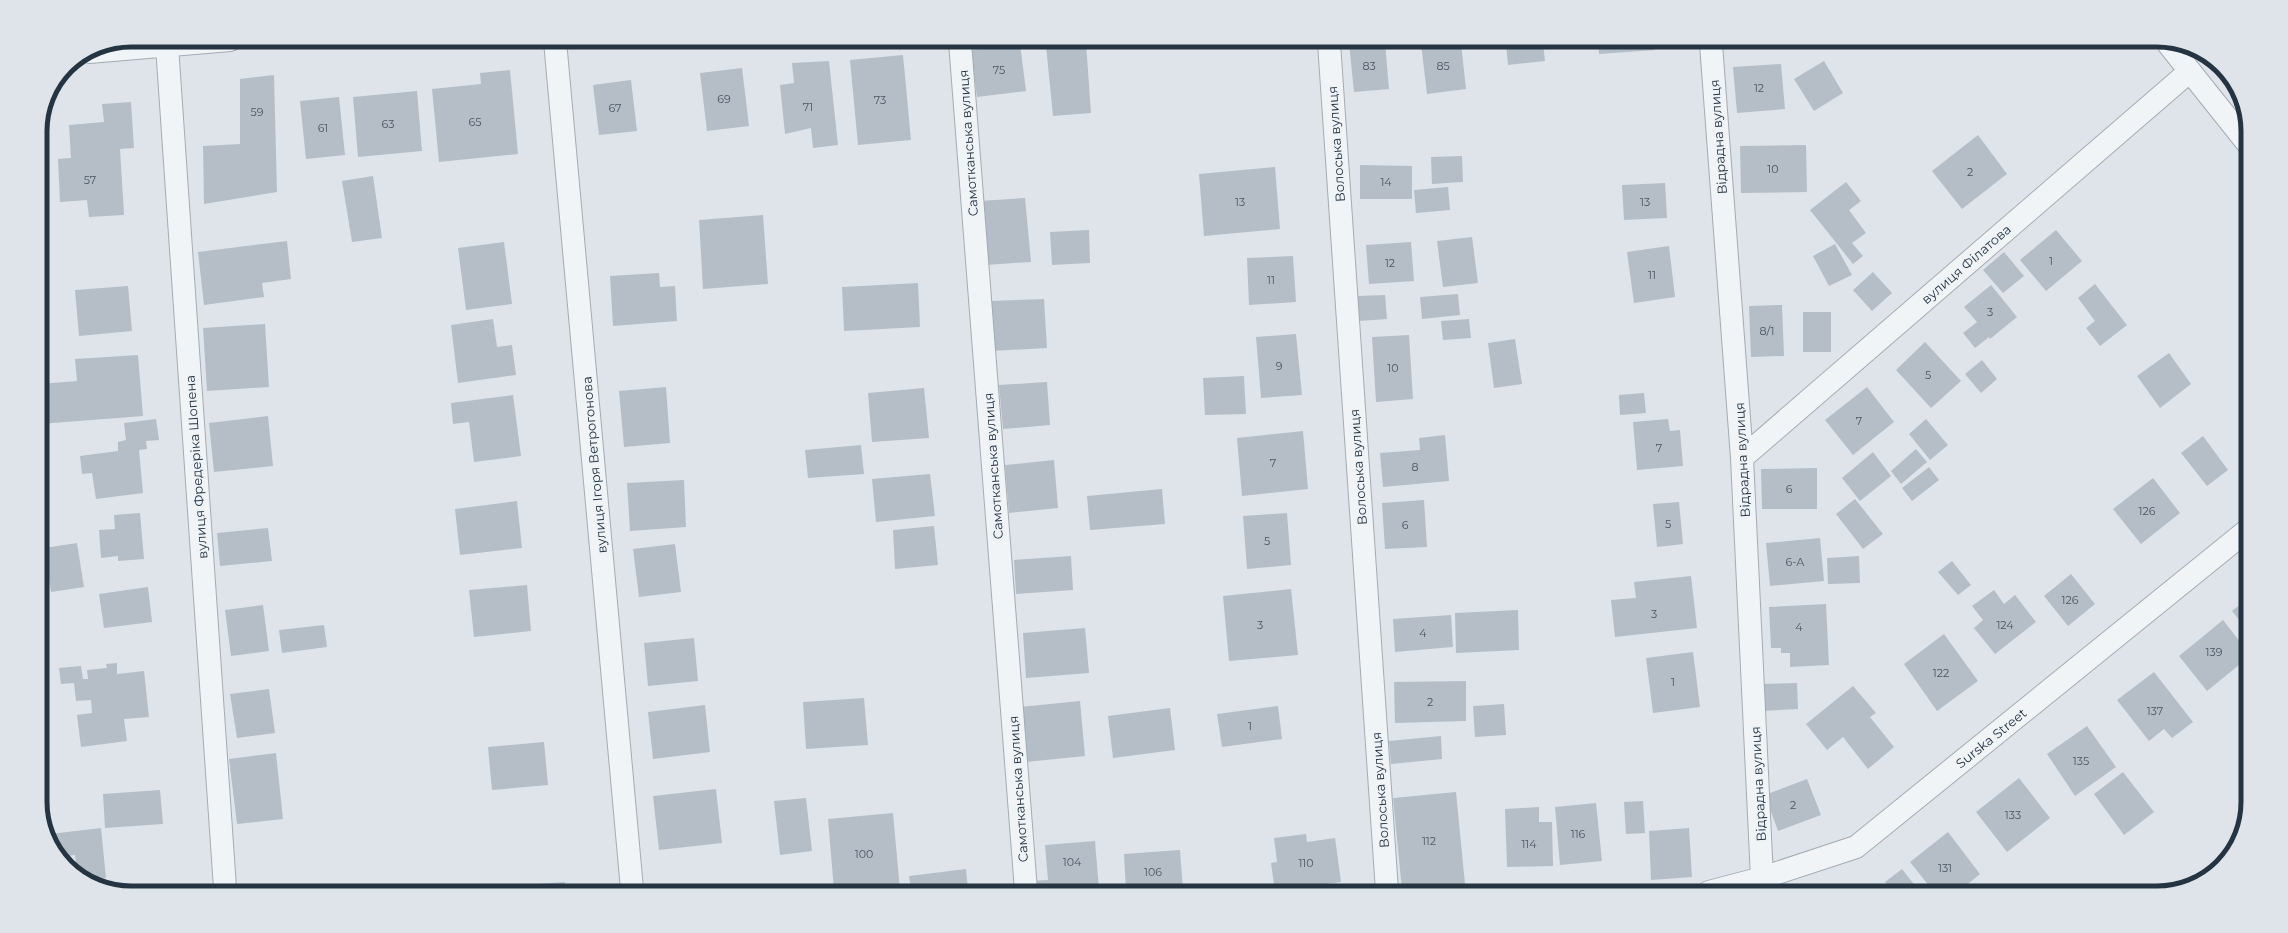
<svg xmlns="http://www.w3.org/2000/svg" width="2288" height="933" viewBox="0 0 2288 933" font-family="Montserrat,sans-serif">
	<rect width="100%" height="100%" fill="#dee4e9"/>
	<!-- building -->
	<path fill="#b5bec7" d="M1086,43L1091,113L1053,116L1046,46Z
		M1349,43H1385L1389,89L1354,92Z
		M1421,43H1461L1466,89L1427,94Z
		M1506,43H1543L1545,61L1508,65Z
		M1598,43L1654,44L1655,50L1599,54Z
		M1020,44L1026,91L977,97L971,50Z
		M903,55L911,140L858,145L850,60Z
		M829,61L838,145L813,148L811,128L785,134L780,85L794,83L792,63Z
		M1824,61L1843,93L1814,111L1794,79Z
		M1781,64L1785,109L1737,113L1733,67Z
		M742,68L749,126L707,131L700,73Z
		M510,70L518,154L439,162L432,89L481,84L480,73Z
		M274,75L277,192L204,204L203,146L240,144V79Z
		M631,80L637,131L599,135L593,85Z
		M417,91L422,151L358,157L353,97Z
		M339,97L345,155L306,159L300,101Z
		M131,102L134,148L120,149L124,215L89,217L87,200L60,202L58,159L71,158L69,125L104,122L102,104Z
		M1978,135L2007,174L1962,209L1932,171Z
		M1806,145L1807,192L1741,193L1740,146Z
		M1462,156L1463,182L1432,184L1431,157Z
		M1360,165L1412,166V199H1360Z
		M1275,167L1280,229L1204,236L1199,174Z
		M373,176L382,238L352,242L342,181Z
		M1846,182L1861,201L1849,210L1866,233L1852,243L1863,256L1853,264L1810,210Z
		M1665,183L1667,218L1624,220L1622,185Z
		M1448,187L1450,210L1416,213L1414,190Z
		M1025,198L1031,262L985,265L980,201Z
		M763,215L768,284L703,289L699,220Z
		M1089,230L1090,263L1052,265L1050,232Z
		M2056,230L2082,261L2046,291L2020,260Z
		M1472,237L1478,283L1443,287L1437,241Z
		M287,241L291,279L262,283L264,297L204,305L198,252Z
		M504,242L512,304L466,310L458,248Z
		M1411,242L1414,281L1369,284L1366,245Z
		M1835,244L1852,275L1829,286L1813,256Z
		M1669,246L1675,297L1634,303L1627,252Z
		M2004,252L2024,276L2003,293L1983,270Z
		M1293,256L1296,302L1249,305L1247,258Z
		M1873,272L1892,293L1872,311L1853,290Z
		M659,273L660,287L675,286L677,321L613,326L610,276Z
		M918,283L920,327L844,331L842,287Z
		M2095,284L2127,325L2100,346L2086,328L2095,321L2078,298Z
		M1991,285L2017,317L1990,339L1989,337L1975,348L1963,333L1977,322L1964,307Z
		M128,286L132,331L79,336L75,290Z
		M1458,294L1460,315L1422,319L1420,297Z
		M1385,295L1387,319L1359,321L1357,296Z
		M1044,299L1047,348L992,351L990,301Z
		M1782,305L1784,356L1751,357L1749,306Z
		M1803,312H1831V352H1803Z
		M493,319L497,347L512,345L516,375L458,383L451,325Z
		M1469,319L1471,338L1443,340L1441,321Z
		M265,324L269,387L207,391L203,328Z
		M1296,334L1302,395L1261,398L1256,337Z
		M1409,335L1413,399L1376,402L1372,337Z
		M1515,339L1522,384L1494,388L1488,343Z
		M1925,342L1961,381L1931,408L1896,370Z
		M2169,353L2191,384L2160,408L2137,376Z
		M138,355L143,416L40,424V384L77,381L75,359Z
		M1982,360L1997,379L1981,393L1965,374Z
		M1244,376L1246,414L1205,415L1203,378Z
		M1047,382L1050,425L1003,429L999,385Z
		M666,387L670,443L624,447L619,391Z
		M1867,387L1894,422L1853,455L1825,420Z
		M924,388L929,438L872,442L868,393Z
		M1644,393L1646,413L1620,415L1619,395Z
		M513,395L521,456L474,462L469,422L453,424L451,403Z
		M268,416L273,466L214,472L209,423Z
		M156,419L159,440L146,441L147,449L139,450L143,493L96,499L92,473L82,474L80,456L118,451V442L126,440L124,423Z
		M1668,419L1670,431L1680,430L1683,466L1637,470L1633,422Z
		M1926,419L1948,445L1930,460L1909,434Z
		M1303,431L1308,489L1242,496L1237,438Z
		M1445,435L1449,481L1383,487L1380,453L1420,450L1419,438Z
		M2203,436L2228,470L2207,486L2181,453Z
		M861,445L864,474L808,478L805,450Z
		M1916,449L1927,462L1901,484L1891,471Z
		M1873,452L1891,476L1860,501L1842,478Z
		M1054,460L1058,508L1009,513L1005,465Z
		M1929,467L1939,480L1912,501L1902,488Z
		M1817,468V509H1762L1761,469Z
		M930,474L935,516L876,522L872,479Z
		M2153,478L2180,513L2141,544L2113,509Z
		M684,480L686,527L630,531L627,483Z
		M1162,489L1165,524L1090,530L1087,496Z
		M1855,499L1883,534L1863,549L1836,514Z
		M1424,500L1427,547L1385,549L1382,503Z
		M517,501L522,548L460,555L455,509Z
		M1679,502L1683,544L1657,547L1653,504Z
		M140,513L144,559L118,561V556L101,558L99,530L115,529L114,515Z
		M1287,513L1291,565L1247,569L1243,516Z
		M934,526L938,565L895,569L893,530Z
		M268,528L272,561L220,566L217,533Z
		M1820,538L1824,581L1770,586L1766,543Z
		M77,543L84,587L51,592L44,548Z
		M675,544L681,592L639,597L633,549Z
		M1071,556L1073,590L1016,594L1014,560Z
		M1859,556L1860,583L1828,584L1827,558Z
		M1952,561L1971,585L1958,595L1938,572Z
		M2071,574L2095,604L2068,626L2044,596Z
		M1691,576L1697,628L1615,637L1611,600L1636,598L1634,582Z
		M527,585L531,631L474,637L469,590Z
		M148,587L152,622L104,628L99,594Z
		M1291,589L1298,655L1229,661L1223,596Z
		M1994,590L2004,604L2015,595L2036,622L1995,654L1974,628L1983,620L1972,606Z
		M2245,601L2244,626L2232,611Z
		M1826,604L1829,665L1790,667V653H1781V648H1771L1769,607Z
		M263,605L269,651L231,656L225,610Z
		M1518,610L1519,650L1456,653L1455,613Z
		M1451,615L1453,647L1395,652L1393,619Z
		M2223,620L2244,647V661L2207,691L2179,656Z
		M324,625L327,647L282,653L279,630Z
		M1085,628L1089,673L1026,678L1023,633Z
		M1944,634L1978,681L1937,711L1904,664Z
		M694,638L698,681L648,686L644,643Z
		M1693,652L1700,707L1653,713L1646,658Z
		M117,663V674L144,671L149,717L124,719L127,741L81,747L77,715L92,713L91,700L76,701L74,683L61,684L59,668L81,666L83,679H88L87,670L107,668L106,664Z
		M2154,672L2193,722L2172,738L2164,729L2149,741L2117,700Z
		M1466,681V721L1395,723L1394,682Z
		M1797,683L1798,709L1762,711L1761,684Z
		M1853,686L1876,713L1870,717L1894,747L1868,769L1843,737L1827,750L1806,724Z
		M269,689L275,733L237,738L230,694Z
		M864,698L868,745L806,749L803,702Z
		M1080,701L1085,756L1026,762L1020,707Z
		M1504,704L1506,735L1475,737L1473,706Z
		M705,705L710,752L653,759L648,712Z
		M1278,706L1282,739L1222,747L1217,714Z
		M1170,708L1175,750L1113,758L1108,716Z
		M2087,726L2116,767L2075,796L2047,754Z
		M1441,736L1442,759L1391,764L1389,741Z
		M544,742L548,785L492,790L488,747Z
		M276,753L283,819L237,824L229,759Z
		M2123,772L2154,812L2124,835L2094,794Z
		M2019,778L2050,818L2007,852L1976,812Z
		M1807,779L1821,815L1778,831L1765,795Z
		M716,789L722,843L659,850L653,796Z
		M160,790L163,824L105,828L103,794Z
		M1456,792L1465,884L1402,890L1393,798Z
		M42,798L44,817L40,808V799Z
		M806,798L812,851L780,855L774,801Z
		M1643,801L1645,833L1626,834L1624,802Z
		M1596,803L1602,861L1560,865L1555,807Z
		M1539,807V822H1552L1553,866L1507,867L1505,809Z
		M893,813L900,890H834L828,819Z
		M101,828L106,878L89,879L77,870L75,855L59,857L50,834Z
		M1689,828L1692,877L1651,880L1649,831Z
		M1948,832L1980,874L1957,893L1934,892L1910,862Z
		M1306,834L1307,842L1335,838L1341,882L1275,891L1271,863L1277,862L1274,838Z
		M1095,841L1099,890H1031L1030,881L1048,880L1045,845Z
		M1180,850L1183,891H1126L1124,854Z
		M966,869L968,890H911L909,876Z
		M1902,869L1920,892H1893L1885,882Z
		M565,882V889H524V885Z
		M1876,884L1882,892H1865Z"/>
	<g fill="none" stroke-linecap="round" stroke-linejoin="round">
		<!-- minor casing -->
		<g stroke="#a3acb4" stroke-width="24">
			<path id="minor" d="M555,41L632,889
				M960,42L1026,890
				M1329,43L1387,891
				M1711,44L1742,458L1762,878
				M2169,45L2248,144
				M167,46L225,888
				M89,52L230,40
				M1742,458L2190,71
				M1709,892L1762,878L1856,847L2245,532"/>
		</g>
		<!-- minor -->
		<use href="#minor" stroke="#f1f4f7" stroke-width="22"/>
	</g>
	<g text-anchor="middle" stroke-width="3" stroke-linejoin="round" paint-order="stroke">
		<!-- number labels -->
		<g font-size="11" fill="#495663">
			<text x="1369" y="70">83</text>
			<text x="1443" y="70">85</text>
			<text x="999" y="74">75</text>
			<text x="1759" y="92">12</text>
			<text x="724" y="103">69</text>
			<text x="880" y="104">73</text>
			<text x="808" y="111">71</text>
			<text x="615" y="112">67</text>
			<text x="257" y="116">59</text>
			<text x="475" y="126">65</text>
			<text x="388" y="128">63</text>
			<text x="323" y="132">61</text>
			<text x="1773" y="173">10</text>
			<text x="1970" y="176">2</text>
			<text x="90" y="184">57</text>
			<text x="1386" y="186">14</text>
			<text x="1240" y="206">13</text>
			<text x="1645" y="206">13</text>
			<text x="2051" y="265">1</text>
			<text x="1390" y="267">12</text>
			<text x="1652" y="279">11</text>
			<text x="1271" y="284">11</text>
			<text x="1990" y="316">3</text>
			<text x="1767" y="335">8/1</text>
			<text x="1279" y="370">9</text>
			<text x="1393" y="372">10</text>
			<text x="1928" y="379">5</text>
			<text x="1859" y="425">7</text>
			<text x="1659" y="452">7</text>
			<text x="1273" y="467">7</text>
			<text x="1415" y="471">8</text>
			<text x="1789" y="493">6</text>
			<text x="2147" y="515">126</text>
			<text x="1668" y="528">5</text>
			<text x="1405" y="529">6</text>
			<text x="1267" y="545">5</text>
			<text x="1795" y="566">6-А</text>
			<text x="2070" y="604">126</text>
			<text x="1654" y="618">3</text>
			<text x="1260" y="629">3</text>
			<text x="2005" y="629">124</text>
			<text x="1799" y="631">4</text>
			<text x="1423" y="637">4</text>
			<text x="2214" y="656">139</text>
			<text x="1941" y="677">122</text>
			<text x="1673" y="686">1</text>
			<text x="1430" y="706">2</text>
			<text x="2155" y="715">137</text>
			<text x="1250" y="730">1</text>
			<text x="2081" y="765">135</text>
			<text x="1793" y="809">2</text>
			<text x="2013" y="819">133</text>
			<text x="1578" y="838">116</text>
			<text x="1429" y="845">112</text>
			<text x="1529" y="848">114</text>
			<text x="864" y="858">100</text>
			<text x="1072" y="866">104</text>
			<text x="1306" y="867">110</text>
			<text x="1945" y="872">131</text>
			<text x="1153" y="876">106</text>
		</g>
		<!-- street labels -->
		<g font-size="13" fill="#253442" stroke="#eef3f7">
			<text transform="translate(1718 137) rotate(-94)" y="5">Відрадна вулиця</text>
			<text transform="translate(968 143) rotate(-94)" y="5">Самотканська вулиця</text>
			<text transform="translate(1336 144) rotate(-94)" y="5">Волоська вулиця</text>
			<text transform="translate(1966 264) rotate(-41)" y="5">вулиця Філатова</text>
			<text transform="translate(1742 460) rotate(-93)" y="5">Відрадна вулиця</text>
			<text transform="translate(594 465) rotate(-95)" y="5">вулиця Ігоря Ветрогонова</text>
			<text transform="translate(993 466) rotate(-94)" y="5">Самотканська вулиця</text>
			<text transform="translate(196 467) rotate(-94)" y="5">вулиця Фредеріка Шопена</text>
			<text transform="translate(1358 467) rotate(-94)" y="5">Волоська вулиця</text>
			<text transform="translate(1991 738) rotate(-39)" y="5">Surska Street</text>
			<text transform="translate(1758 784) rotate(-93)" y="5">Відрадна вулиця</text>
			<text transform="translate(1018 789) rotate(-94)" y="5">Самотканська вулиця</text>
			<text transform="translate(1380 790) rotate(-94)" y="5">Волоська вулиця</text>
		</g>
	</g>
	<!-- crop -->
	<path d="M0 0H2288V933H0ZM131 47H2157A84 84 0 0 1 2241 131V802A84 84 0 0 1 2157 886H131A84 84 0 0 1 47 802V131A84 84 0 0 1 131 47Z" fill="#dee4e9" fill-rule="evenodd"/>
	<path fill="none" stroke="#253442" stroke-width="5" d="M131 47H2157A84 84 0 0 1 2241 131V802A84 84 0 0 1 2157 886H131A84 84 0 0 1 47 802V131A84 84 0 0 1 131 47Z"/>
</svg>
